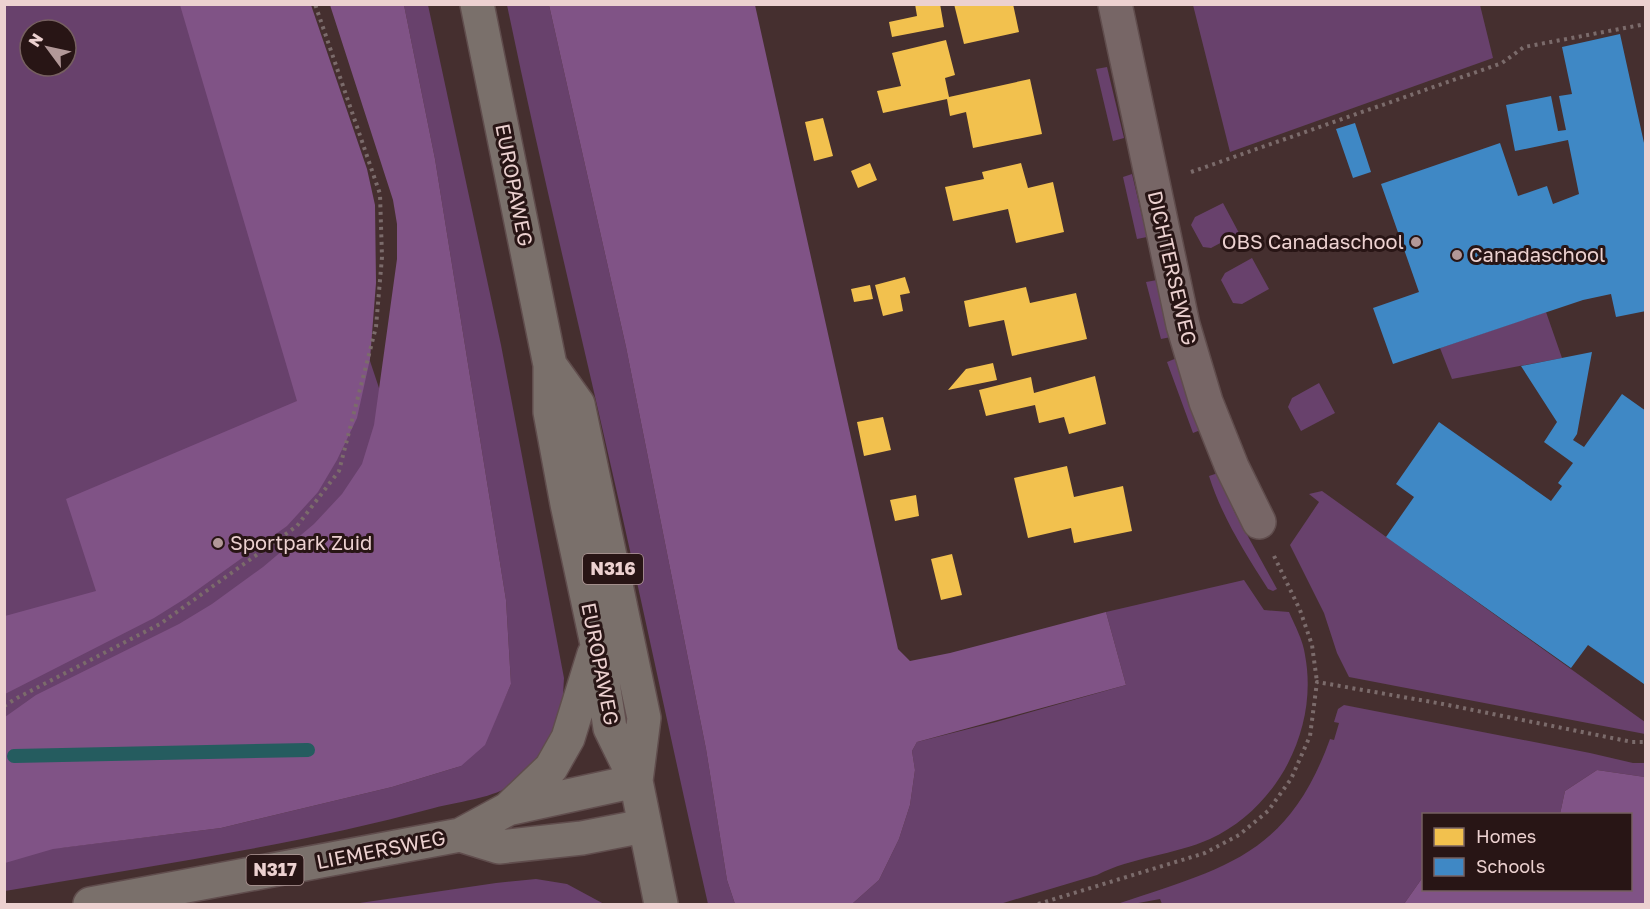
<svg xmlns="http://www.w3.org/2000/svg" width="1650" height="909" viewBox="0 0 1650 909" font-family="'Golos Text',sans-serif">
	<rect width="100%" height="100%" fill="#452f2f"/>
	<!-- green -->
	<path fill="#68416c" fill-rule="evenodd" d="M4,5H251L492,726L511,684L506,600L435,159L404,5H428L501,345L564,678C563,694 563,712 557,727C550,747 529,772 513,784C491,799 459,801 434,808C294,846 148,866 5,891ZM30,30H66V66H30ZM461,766L392,787L221,828L59,848Z
		M507,5H549L626,347L706,749L727,880L735,904H708C676,765 647,624 615,484C579,324 540,165 507,5Z
		M1193,5H1480L1493,58L1230,152Z
		M1107,67L1124,138L1113,141L1096,69Z
		M1132,174L1147,237L1137,239L1123,177Z
		M1223,203L1239,233L1211,248L1203,247L1191,225L1195,217Z
		M1252,258L1269,289L1242,304L1233,303L1221,280L1225,273Z
		M1157,280L1171,337L1161,339L1146,282Z
		M1546,312L1562,358L1452,379L1440,348Z
		M1177,358L1203,429L1193,433L1167,362Z
		M1319,383L1335,413L1301,431L1288,407L1292,398Z
		M1218,473L1234,511L1277,589L1273,591L1268,589C1245,553 1222,517 1209,476Z
		M1322,491L1645,722V734L1349,677L1337,653L1324,613L1290,545L1319,502L1309,494Z
		M1244,580L1264,610L1289,612C1295,626 1303,640 1305,655C1319,728 1278,808 1210,839C1174,855 1132,857 1097,875L1000,904H852L879,880L899,839L910,805L915,770L912,751L917,742L996,722L1126,685L1106,612Z
		M1344,705L1590,753L1633,763H1645V777L1597,770L1565,791L1560,814H1424L1423,877L1404,904H1162L1160,899L1133,904H1117C1224,868 1288,856 1330,739L1334,740L1339,723L1334,722L1338,709Z
		M536,879L567,884L604,904H353L496,883Z"/>
	<!-- forest -->
	<path fill="#805386" d="M180,5H311L367,169L375,205L376,283L370,359L357,418L337,460L318,492L287,526L186,598L154,618L5,694V616L96,591L66,499L297,401Z
		M330,5H404L435,159L506,600L511,684L485,745L461,766L392,787L221,828L53,849L5,863V717L36,695L179,624L212,604L263,567L314,524L342,494L362,464L374,425L397,259V224L393,200Z
		M549,5H755L898,649L910,661L950,653L1106,612L1126,685L917,742L912,751L915,770L910,805L899,839L879,880L852,904H735L727,880L706,749L626,347Z
		M1597,770L1645,777V904H1404L1423,877L1424,890H1630V814H1560L1565,791Z"/>
	<!-- homes -->
	<path fill="#f2c14e" d="M915,4H940L944,27L892,37L889,22L917,16Z
		M954,4H1013L1019,32L964,44Z
		M946,40L955,75L945,78L949,97L1030,79L1042,134L973,148L966,112L950,116L947,99L883,113L877,91L901,86L892,53Z
		M823,118L833,156L814,161L805,122Z
		M870,163L877,180L858,188L851,171Z
		M1021,163L1028,188L1053,182L1064,232L1016,243L1008,209L953,221L945,187L984,179L982,172Z
		M905,277L910,293L900,295L903,311L883,316L875,285Z
		M870,285L873,299L854,302L851,289Z
		M1026,287L1030,303L1076,293L1087,339L1012,356L1004,320L969,327L964,301Z
		M993,363L997,380L948,390L966,369Z
		M1095,376L1106,424L1069,434L1064,417L1039,423L1035,405L986,416L979,390L1031,377L1034,393Z
		M883,417L891,450L864,456L857,422Z
		M1067,466L1074,497L1123,486L1132,531L1074,543L1071,528L1028,538L1014,478Z
		M916,495L919,516L895,521L890,500Z
		M952,554L962,595L941,600L931,559Z"/>
	<!-- schools -->
	<path fill="#3f88c5" d="M1620,34L1646,152V311L1616,317L1611,294L1583,300L1393,364L1373,308L1419,292L1381,184L1500,143L1518,196L1547,186L1553,204L1579,194L1568,140L1515,151L1506,105L1551,96L1558,131L1566,130L1559,96L1572,94L1562,47Z
		M1355,123L1371,172L1353,178L1336,129Z
		M1592,352L1577,434L1573,440L1584,447L1622,394L1646,411V682L1644,684L1588,645L1571,668L1386,537L1414,497L1396,484L1439,422L1551,501L1562,486L1558,483L1573,463L1544,442L1557,422L1521,366Z"/>
	<g fill="none" stroke-linecap="round" stroke-linejoin="round">
		<!-- stream -->
		<path stroke="#255c5f" stroke-width="14" d="M14,756L308,750"/>
		<!-- minor casing -->
		<g stroke="#604d4d" stroke-width="36">
			<path id="minor" d="M1115,4L1183,325L1206,402L1232,467L1259,522"/>
		</g>
		<!-- major casing -->
		<g stroke="#604d4d" stroke-width="36">
			<path id="major" d="M477,4L550,365V412L567,504L597,644L610,728L636,781L661,904
				M550,365L578,404L644,718L636,781
				M508,809L551,768L568,738L594,654
				M460,835L499,847L582,838L644,826
				M90,904L460,835L508,809L636,781"/>
		</g>
		<!-- path -->
		<path stroke="#7b6b6b" stroke-width="4" stroke-dasharray="3 4.5" stroke-linecap="butt" d="M1191,172L1502,63L1524,47L1646,24
			M1274,556L1300,610L1312,645L1317,682
			M4,706L17,698L160,624L297,526L339,471L376,327L382,257L380,194L315,4
			M1038,904L1205,853L1239,835L1268,811L1291,779L1310,736L1317,682L1443,704L1632,742H1646"/>
		<!-- minor -->
		<use href="#minor" stroke="#766" stroke-width="33"/>
		<!-- major -->
		<use href="#major" stroke="#7a706b" stroke-width="33"/>
	</g>
	<!-- markers -->
	<g fill="#b29898" stroke="#281515" stroke-width="2">
		<circle cx="1416" cy="242" r="6"/>
		<circle cx="1457" cy="255" r="6"/>
		<circle cx="218" cy="543" r="6"/>
	</g>
	<g text-anchor="middle" stroke-width="6" stroke-linejoin="round" paint-order="stroke">
		<!-- shield labels -->
		<g fill="#281515" stroke="#b19998" stroke-width="1.5">
			<rect x="583" y="554" width="60" height="30" rx="4.5"/>
			<rect x="246.5" y="855" width="57" height="30" rx="4.5"/>
		</g>
		<g font-size="18" font-weight="bold" fill="#ecd1d0">
			<text x="613" y="575">N316</text>
			<text x="275" y="876">N317</text>
		</g>
		<!-- street labels -->
		<g font-size="20" fill="#ecd1d0" stroke="#281515">
			<text transform="translate(514 185) rotate(79)" y="7">EUROPAWEG</text>
			<text transform="translate(1172 268) rotate(77)" y="7">DICHTERSEWEG</text>
			<text transform="translate(600 664) rotate(79)" y="7">EUROPAWEG</text>
			<text transform="translate(381 850) rotate(-11)" y="7">LIEMERSWEG</text>
		</g>
		<!-- poi labels -->
		<g font-size="20" fill="#ecd1d0" stroke="#281515" text-anchor="start">
			<text x="1404" y="249" text-anchor="end">OBS Canadaschool</text>
			<text x="1469" y="262">Canadaschool</text>
			<text x="230" y="550">Sportpark Zuid</text>
		</g>
	</g>
	<!-- border -->
	<rect width="1650" height="909" fill="none" stroke="#ecd1d0" stroke-width="12"/>
	<!-- legend -->
	<rect x="1422" y="813" width="210" height="78" fill="#281515" stroke="#766060" stroke-width="1.5"/>
	<rect x="1434" y="828" width="30" height="18" fill="#f2c14e" stroke="#766060" stroke-width="1.5"/>
	<text x="1476" y="843" font-size="18" fill="#ecd1d0">Homes</text>
	<rect x="1434" y="858" width="30" height="18" fill="#3f88c5" stroke="#766060" stroke-width="1.5"/>
	<text x="1476" y="873" font-size="18" fill="#ecd1d0">Schools</text>
	<!-- north arrow -->
	<g transform="translate(48 48) rotate(303)"><circle r="28" fill="#281515" stroke="#766060" stroke-width="1.5"/>
	<path d="M0-4.5L10 22L0 15L-10 22Z" fill="#b29898"/>
	<text y="-9" font-size="16" font-weight="bold" text-anchor="middle" fill="#ecd1d0">N</text>
	</g>
</svg>
